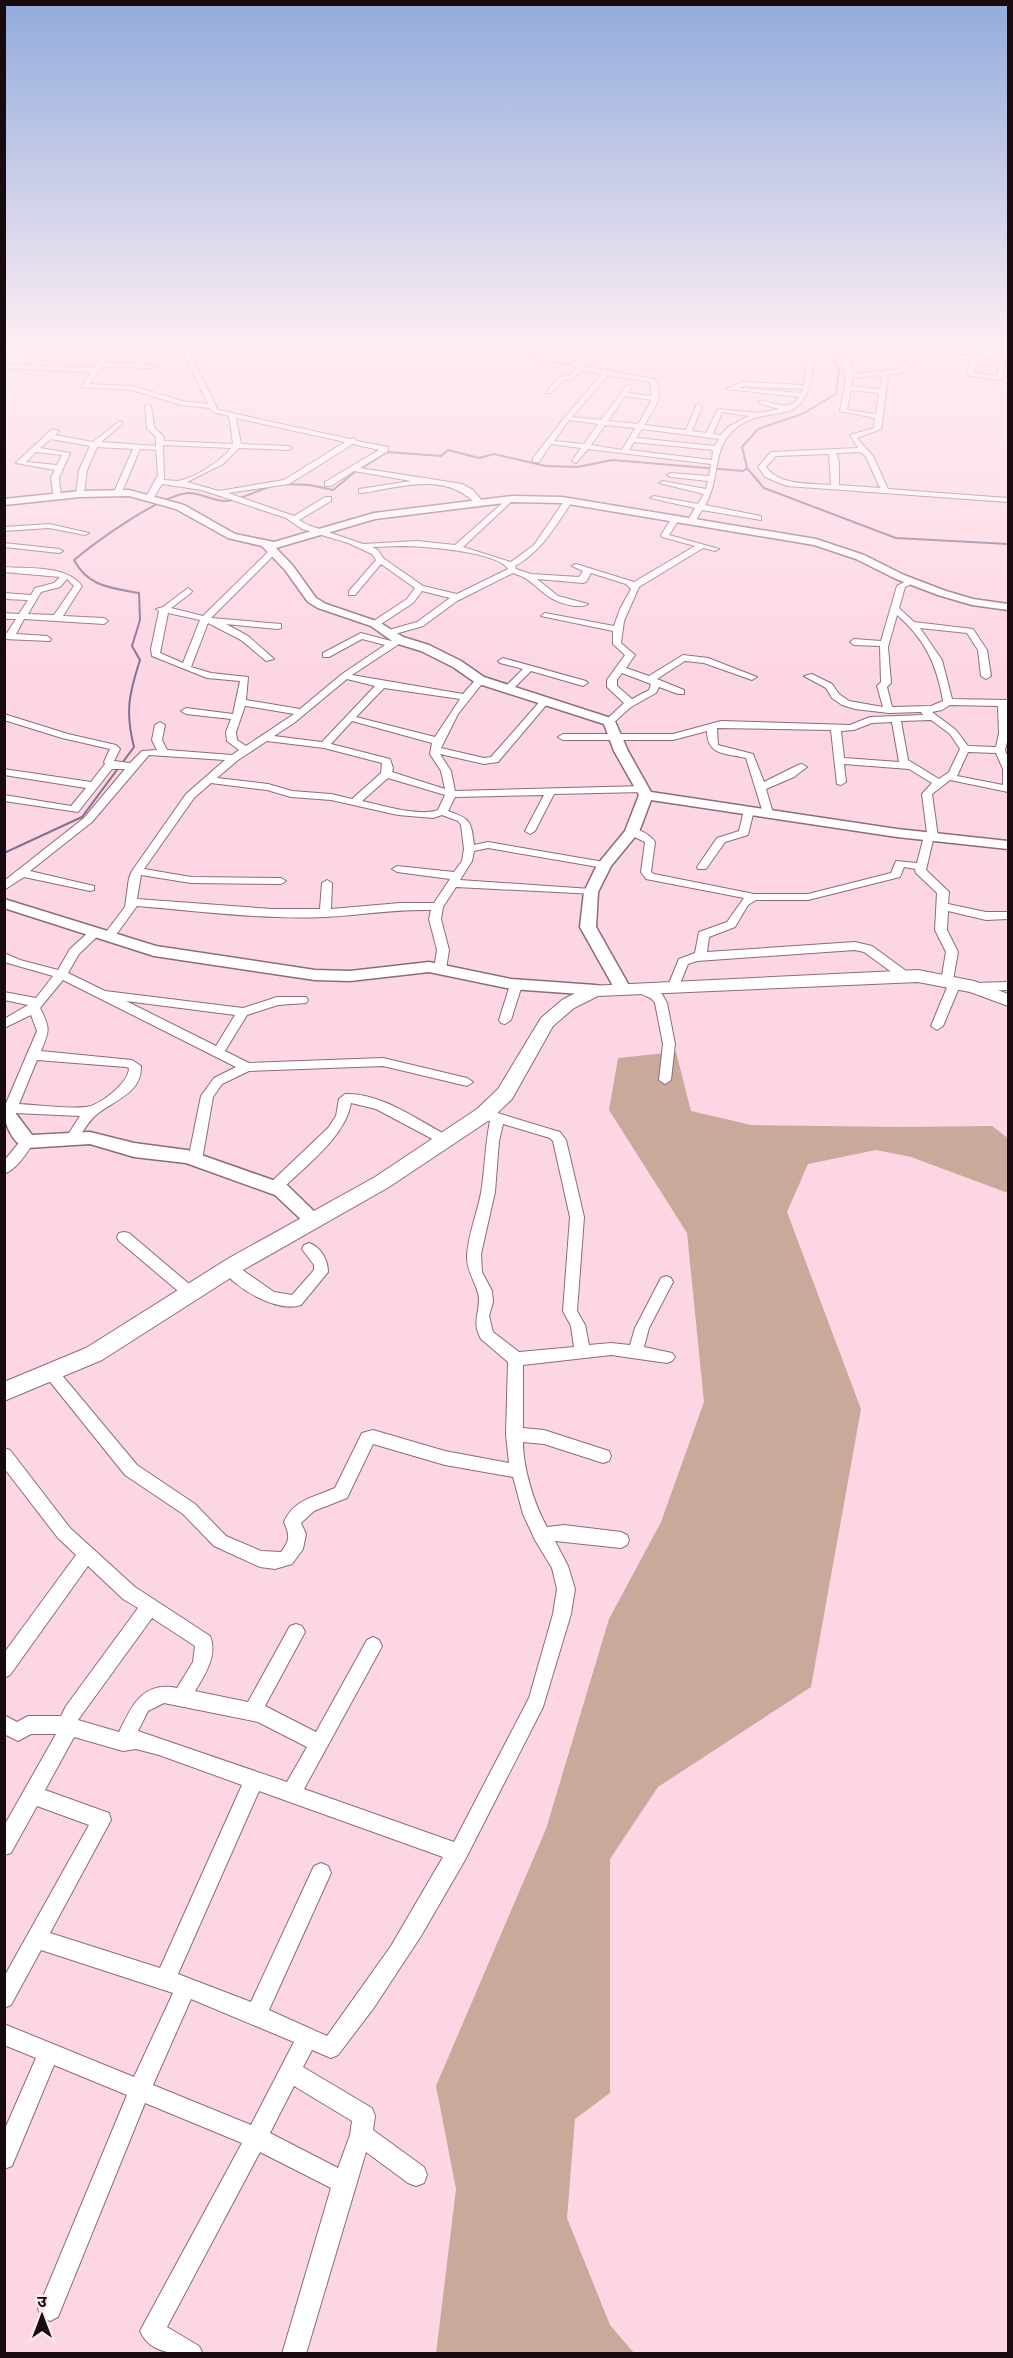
<svg xmlns="http://www.w3.org/2000/svg" width="1013" height="2358" viewBox="0 0 1013 2358" font-family="'Space Grotesk','Noto Sans Devanagari',sans-serif">
	<rect width="100%" height="100%" fill="#fdd6e4"/>
	<!-- green -->
	<path fill="#c9a99a" d="M676,1052L691,1111L751,1125L900,1127L992,1126L1008,1138V1193L911,1157L876,1150L808,1164L787,1212L861,1409L811,1687L658,1787L610,1859V2093L575,2119L567,2218L610,2325L634,2353L436,2354L456,2189L436,2086L546,1829L609,1619L661,1522L704,1402L687,1233L609,1110L618,1058Z"/>
	<g fill="none" stroke-linecap="round" stroke-linejoin="round">
		<!-- stream -->
		<path stroke="#817192" stroke-width="2" d="M825,344L839,370L836,394L802,414L758,429L742,447L747,468L764,488L896,538L1008,544
			M362,468L387,452L441,456L448,450L479,458L494,454L546,466L578,467L612,460L743,471L747,468
			M282,484L310,485L333,490L356,471
			M4,853L82,817L134,747C125,712 129,694 140,660L132,646L140,620L139,593C112,588 88,587 74,560C97,541 160,495 189,493C201,493 213,501 225,501C238,501 256,491 269,487"/>
		<!-- minor casing -->
		<g stroke="#8d6b77" stroke-width="2">
			<path id="minor" d="M113,344H119L105,363L135,364L150,344H157L142,364L155,366L152,368L102,367L89,384L132,386L182,401L208,404L188,363L185,355L186,344H192L191,355L194,363L218,410L350,439L354,438L357,441L388,447V451L360,468L462,484L473,490L484,503L477,505C446,471 402,487 362,493H359V489L411,481L354,471L331,486H325V482L379,450L353,444L289,484L228,493L294,516L325,497H331V501L299,520L308,525L363,544L417,541L455,545L507,499L511,501L510,503L463,547L511,562L534,545L564,501H567L571,503C555,527 541,552 515,566L516,569L531,574L579,577L583,571L572,566L576,564L634,582L695,546L662,537L661,535L673,516H679L680,518L669,535L719,549L715,551L703,548L639,587L624,621L621,643L635,655L626,668L649,676L683,655L708,658L757,677L752,680L704,663L685,661L657,679L684,690V694H678L659,687L656,693L631,707L612,724H606V720L624,703L607,687V680L625,655L613,644V631L541,616L545,613L614,626L620,609L631,589L626,584L591,573L586,582L583,583L537,579L558,596L588,604C584,607 581,606 575,606C540,601 540,581 513,573L457,601L423,626L388,636L385,635V631L417,622L450,598L422,591L413,603L378,626H372V622L407,599L415,588L381,564L355,595H349V591L376,560L372,554L348,543L302,529L286,518L202,490L162,484L153,499H147L146,497L158,475L156,450L140,449L122,492L118,494L114,492L133,449L97,447L87,470L84,494L80,496L76,494L79,470L90,446L51,439L40,448L70,453L59,478L61,497L54,499L51,478L55,470L16,463L52,429L59,431L55,435L93,442L120,421L122,422V424L101,442L156,446V437L147,428L145,406L148,404L151,406L154,427L164,437V441L233,444L229,416L213,412L210,408L181,405L132,390L82,387L91,372L4,368V364L30,365L57,345L59,348L38,366L94,368ZM236,418L345,442L284,480L219,491L187,482L223,464L239,448L288,450L292,448L288,446L241,444ZM163,445L231,448C222,461 194,478 178,481C174,481 168,480 164,480ZM36,452L62,455L57,465L26,462ZM399,546C420,546 498,551 508,569L457,594L423,586L383,558L378,550L372,547ZM622,673L651,684L649,690L632,699L617,686V680Z
				M527,344H558L544,358L572,360L582,366L654,379C666,395 653,411 644,425L686,430L696,406L699,404L702,406L692,431L706,433L718,409L758,413L779,409L759,403V401C777,401 784,414 800,397L726,389L743,382L804,385L808,359L797,344H803L814,359C807,443 764,393 728,436C714,452 719,483 705,505L761,516V520L702,510L695,522H692L688,520L695,508L650,498L654,496L698,504L704,494L659,483L663,481L706,489L708,481L671,477L667,475L671,473L709,476L711,464L588,449L576,463L572,461L581,448L551,444L539,462H533V458L565,417L602,374L581,370L573,379L564,380L551,393H547V391L560,377L569,376L576,368L570,364L495,353L498,351L538,357L548,347ZM608,375L650,382L652,396L628,393L632,386L627,385L601,420L572,417ZM744,386L803,389L802,393L739,388ZM625,396L652,400L638,424L608,421ZM722,412L749,416L728,427L721,435L713,434ZM569,420L598,424L584,444L554,441ZM605,425L635,428L622,450L591,445ZM642,429L719,439L715,446L636,438ZM634,442L713,450L712,460L629,450Z
				M661,344H667L668,348L663,349Z
				M698,344H704L702,350H698Z
				M745,344H752L748,350L761,353L758,355L741,352Z
				M833,344H839L850,362L853,374L900,369L920,344H927L923,350L973,357L980,344H993L1008,350V354L985,346L979,358L1005,362L1003,378L1000,380L967,375L971,360L920,353L904,372L886,375L888,378L881,429L857,438L873,456L888,489L1008,498V502L787,486L765,477L758,467L771,452L858,448L850,435L874,428L875,418L840,411C846,379 851,373 833,344ZM977,361L999,364L997,376L973,373ZM879,375L882,378L880,389L851,386L853,378ZM851,390L879,393L876,414L847,410ZM861,452L866,457L880,488L839,485V462L836,453ZM829,454L831,485C809,483 780,486 766,467L776,456Z
				M49,524L89,533L85,535L49,528L4,531V527Z
				M4,543L59,549L63,551L59,553L4,547Z
				M270,550L277,552L211,618L281,624V628L278,629L226,624L248,636L274,659L266,661L241,640L208,623L191,667L211,673L248,677L246,700L300,709L342,674L385,645L362,639L329,657H323V653L361,633L391,641L396,638H402V642L352,675L463,694L477,678H483L485,680L458,714L441,748L484,758L491,757L542,699H548V703L498,762L484,764L440,754L451,771L455,791L643,786L648,789L643,792L554,794L535,831L530,834L525,831L544,795L455,797L448,811C471,819 471,821 474,845L488,842L604,862L609,865L604,868L488,848L474,851L472,861L460,880L591,889L597,892L595,894L456,887L443,907L441,919L449,950L446,969L440,973L434,969L437,950L429,919L431,910C395,909 361,915 325,917C263,920 199,911 137,906L113,939H105L103,936L125,907L129,878L132,871L186,794L225,760L149,755L92,822L30,871L94,886V890L90,891L24,877L4,890V881L84,818L125,769H112L78,812L4,801V795L71,806L86,788L4,775V769L91,782L105,764L104,762L110,749L62,738L4,720V714L68,734L116,745L120,749L114,761L130,763L142,751L157,750L152,740L155,725L160,722L165,725L162,740L167,750L232,755L239,750L227,741L226,732L231,719L186,714L181,711L186,708L233,714L240,681L207,678L152,656L151,649L159,611L156,609L163,607L188,588L192,591L191,593L171,608L203,616ZM168,613L200,620L183,663L160,653ZM347,679L375,686L322,742L274,736L294,723ZM384,688L460,699L435,737L356,717ZM245,706H246L294,714L246,746L237,740L236,732ZM352,721L432,743L430,754L441,771L445,789L392,772L393,768L390,759L331,744ZM267,741L324,748L382,763L381,773L352,799L331,794L292,791L268,784L217,778L238,760ZM388,778L445,795L438,810C418,817 382,805 362,801ZM211,783L267,790L291,797L331,800L398,815L433,818L442,815L458,821L461,825L464,849L462,861L454,872L397,866L392,869L397,872L450,879L434,903H400L331,909L332,883L327,880L322,883L320,909H272L137,899L141,875L191,883L281,884L286,881L281,878L191,877L144,869L194,798Z
				M4,567C30,569 66,565 82,586L63,616L104,618L108,621L104,624L24,619L16,634L47,636L51,639L50,641L4,639V633H7L16,619H4V613L19,614L28,600L4,599V593L31,595L35,588L54,583L60,577L4,572ZM67,579L74,586L54,615L28,614L41,592L60,587Z
				M908,580L915,582L905,587L899,608L914,622L973,629L987,650L991,676L986,679L981,676L978,650L967,633L920,628L942,660L952,699L1008,700V738L1005,750L1008,758V792L950,780L932,794L938,837L933,840L926,870L949,892L948,904L986,912H1008V919L986,920L948,911L947,930L958,952L953,980H959L961,983L943,1026L937,1030L931,1026L948,985L943,984L941,981L946,952L935,930L937,893L916,873L915,869L904,867L900,877L808,900H756L748,905L735,927L709,937L707,952L855,942L872,946L909,973L911,976L909,979H901L864,952L855,950L697,961L688,964L677,991H669L667,988L679,959L695,953L699,932L727,922L744,898L646,879L641,872L645,842L628,834V830C639,828 649,834 655,842L651,872L654,874L754,894H808L891,873L896,861L917,863L924,836L927,833L922,794L932,783L909,769L844,764L846,782L841,785L837,784L831,730L717,728L718,745L753,754L764,782L798,765L802,764L807,767L794,777L766,789L773,813L768,816L763,813L746,758C726,753 707,756 707,731L673,740H563L558,737L563,734H673L721,721L850,725L870,717L923,715L921,712L889,713L855,709L842,705L832,698L826,688L804,676L812,674L832,684L839,694L849,701L883,707L877,686L881,682L880,646L854,645L850,642L854,639L881,641L897,586ZM897,615C925,639 937,665 943,701L931,706L892,707L887,687L891,683L888,647ZM950,705L998,706L999,733L996,747L968,746L956,730L932,712L942,710ZM931,720L950,734L960,749L949,772L939,779L908,760L901,721ZM892,722L899,762L844,758L841,731L854,730L872,723ZM968,752L996,753L1003,769V785L957,776Z
				M503,658L586,681L588,683L583,686L531,671L510,692H504V688L523,669L500,663L498,661Z
				M749,807L754,810L748,835L725,842L706,869H698L697,867L717,838L739,831L744,810Z
				M96,928L102,932L79,954L68,973L105,991L243,1008L277,997H306L308,1000L306,1003L278,1005L247,1015L225,1051L249,1063L383,1058L467,1078L473,1082L467,1086L383,1066L249,1071L222,1084L213,1097L202,1160L195,1165L188,1160L201,1096L214,1078L236,1067L63,980L40,1008C51,1029 49,1031 41,1051L132,1060L141,1066C142,1094 113,1100 96,1115C87,1123 82,1133 77,1142L72,1144L65,1139L80,1116L15,1113L13,1118L4,1119V1108L37,1031L31,1015L4,1028V1019L28,1005L4,1000V992L36,998L53,976L4,962V953L20,960L58,970L70,949L92,929ZM126,1001L235,1015L216,1046ZM37,1060L126,1067L129,1068C129,1083 99,1106 86,1107C64,1109 41,1105 19,1104Z
				M516,981L522,985L511,1020L505,1024L501,1023L499,1020L510,985Z
				M1008,982V990L974,991L968,987L974,983Z
				M641,985L662,994L667,1003L675,1044L671,1080L665,1084L659,1080L663,1044L655,1003C651,995 640,996 635,989Z
				M345,1094C382,1093 416,1119 448,1136L450,1139L448,1142H438L376,1109L351,1103C345,1138 304,1167 279,1192H269L267,1188L269,1184L328,1128L336,1116L339,1099Z
				M484,1109L560,1132L566,1140L584,1217L577,1311L585,1325L589,1345L611,1343L630,1345L635,1328L661,1278L666,1276L671,1278L673,1282L649,1328L644,1347L672,1353L675,1357L672,1361L667,1363L611,1355L523,1365V1428L544,1430L609,1451L611,1456L609,1461L603,1463L544,1444L523,1442C523,1468 534,1504 547,1527L564,1525L621,1532L627,1535L629,1540L627,1545L621,1548L555,1541L568,1566L575,1589L571,1614L543,1707L465,1860L421,1936L373,2009L338,2055L331,2058L312,2050L303,2067L372,2108L375,2116L373,2130L424,2167L427,2175L424,2183L416,2186L408,2183L366,2152L306,2354H282L331,2188L260,2152L167,2327L199,2346L203,2354C180,2354 151,2356 140,2331L242,2143L145,2103L58,2317L50,2321L42,2317L38,2309L127,2095L54,2065L12,2166L4,2169V2131L36,2058L4,2045V2024L134,2077L173,1993L41,1950L11,2005L4,2008V1977L89,1825L37,1806L11,1853L4,1855V1826L56,1734H31L18,1741L4,1734V1715L17,1722L28,1716H61L66,1706L138,1608L123,1599L88,1566L10,1675L4,1678V1653L76,1555L58,1538L4,1468V1448L10,1450L70,1528L135,1587L210,1636C218,1655 205,1675 195,1691L248,1702L290,1626L296,1624L302,1626L305,1632L265,1706L316,1732L367,1640L373,1637L379,1640L382,1646L379,1652L304,1789L454,1842L529,1698L553,1614L557,1589L552,1568L535,1540L523,1514L513,1477L445,1465L373,1444L347,1498L314,1511L301,1523L306,1534L303,1549L292,1564L275,1569L260,1567L214,1546L183,1514L125,1475L43,1373L46,1368L51,1367L56,1368L137,1465L195,1504L226,1536L261,1551L281,1552C290,1540 290,1536 284,1522C294,1499 315,1497 335,1488L362,1433L373,1430L445,1451L509,1463L506,1434L508,1362L481,1339C472,1322 479,1316 479,1299C478,1284 467,1275 467,1256C468,1235 477,1214 481,1193C485,1169 485,1145 490,1121L479,1117L478,1114ZM503,1124L550,1138L553,1141L570,1217L563,1311L571,1326L574,1347L519,1352L493,1332L489,1316L493,1302L492,1291L482,1272L481,1254L495,1192L499,1141ZM152,1618L195,1646L193,1662L177,1688C142,1681 132,1706 119,1732L78,1720ZM164,1703L258,1722L307,1747L287,1782L138,1731L148,1711ZM74,1737L123,1751L136,1749L159,1755L242,1785L160,1968L50,1933L111,1820L109,1813L45,1790ZM259,1791L443,1857L391,1946L327,2036L269,2010L331,1873L328,1866L321,1863L314,1866L251,2002L178,1974ZM191,1999L294,2042L251,2125L153,2085ZM294,2086L352,2121L350,2135L338,2168L270,2133Z
				M27,1137L32,1139L34,1142C26,1154 18,1168 4,1174V1161L22,1139Z
				M124,1232L129,1233L195,1289L197,1293L195,1297L190,1299L185,1297L119,1241L117,1237L119,1233Z
				M309,1243C321,1247 328,1260 328,1272L301,1305C278,1313 233,1288 222,1268L224,1264H234L274,1292L292,1295L314,1270V1265L302,1249L304,1245Z"/>
		</g>
		<!-- tertiary casing -->
		<g stroke="#8d6b77" stroke-width="3">
			<path id="tertiary" d="M129,490L184,505L235,534L274,542L374,513L512,496L562,497L816,539L864,555L904,575L946,591L973,599L1008,604V610L972,605L938,595L896,579L856,559L814,545L562,503L512,502L375,519L276,548L293,566L316,598L326,604L379,622L403,637L429,645L461,661L484,677L614,719L628,751L651,792L897,829L1008,841V849L897,837L651,800L639,832L611,866L598,892L596,927L631,989L629,993H617L580,927L584,892L597,865L625,831L639,795L614,751L604,724L476,683L453,667L421,651L395,643L371,626L318,608L308,602L285,570L262,546L228,538L176,509L129,496L80,497L4,505V499L80,491Z
				M4,899L156,946L315,970L350,971L429,962L511,979L595,985L601,986L603,990L601,994L595,995L511,989L429,972L350,981L315,980L154,956L4,908Z
				M4,1109L14,1111L32,1135L90,1132L134,1143L187,1150L287,1185L323,1220L321,1225L314,1227L307,1225L275,1195L186,1163L134,1157L90,1144L27,1148C12,1144 4,1123 4,1109Z"/>
		</g>
		<!-- secondary casing -->
		<g stroke="#8d6b77" stroke-width="2">
			<path id="secondary" d="M918,970L974,981L1008,994V1006L970,992L918,982L598,996L574,1008L553,1026L512,1099L491,1119L389,1187L243,1270L102,1360L4,1401V1382L86,1348L229,1258L375,1177L477,1109L498,1089L541,1018L562,1000L589,986Z"/>
		</g>
		<!-- minor -->
		<use href="#minor" fill="#fff" fill-rule="evenodd"/>
		<!-- tertiary -->
		<use href="#tertiary" fill="#fff" fill-rule="evenodd"/>
		<!-- secondary -->
		<use href="#secondary" fill="#fff" fill-rule="evenodd"/>
	</g>
	<!-- sky -->
	<linearGradient id="sky" x2="0" y2="1"><stop stop-color="#91abdc"/><stop offset="0.51" stop-color="#feedf3"/><stop offset="1" stop-color="#feedf3" stop-opacity="0"/></linearGradient>
	<rect width="1013" height="674" fill="url(#sky)"/>
	<!-- border -->
	<rect width="1013" height="2358" fill="none" stroke="#170b10" stroke-width="12"/>
	<!-- north arrow -->
	<g transform="translate(42 2316)" stroke="#fbebf0" stroke-width="4.5" paint-order="stroke">
	<path d="M0-4.5L10 22L0 15L-10 22Z" fill="#170b10"/>
	<text y="-9" font-size="16" font-weight="bold" text-anchor="middle" fill="#170b10">उ</text>
	</g>
</svg>
